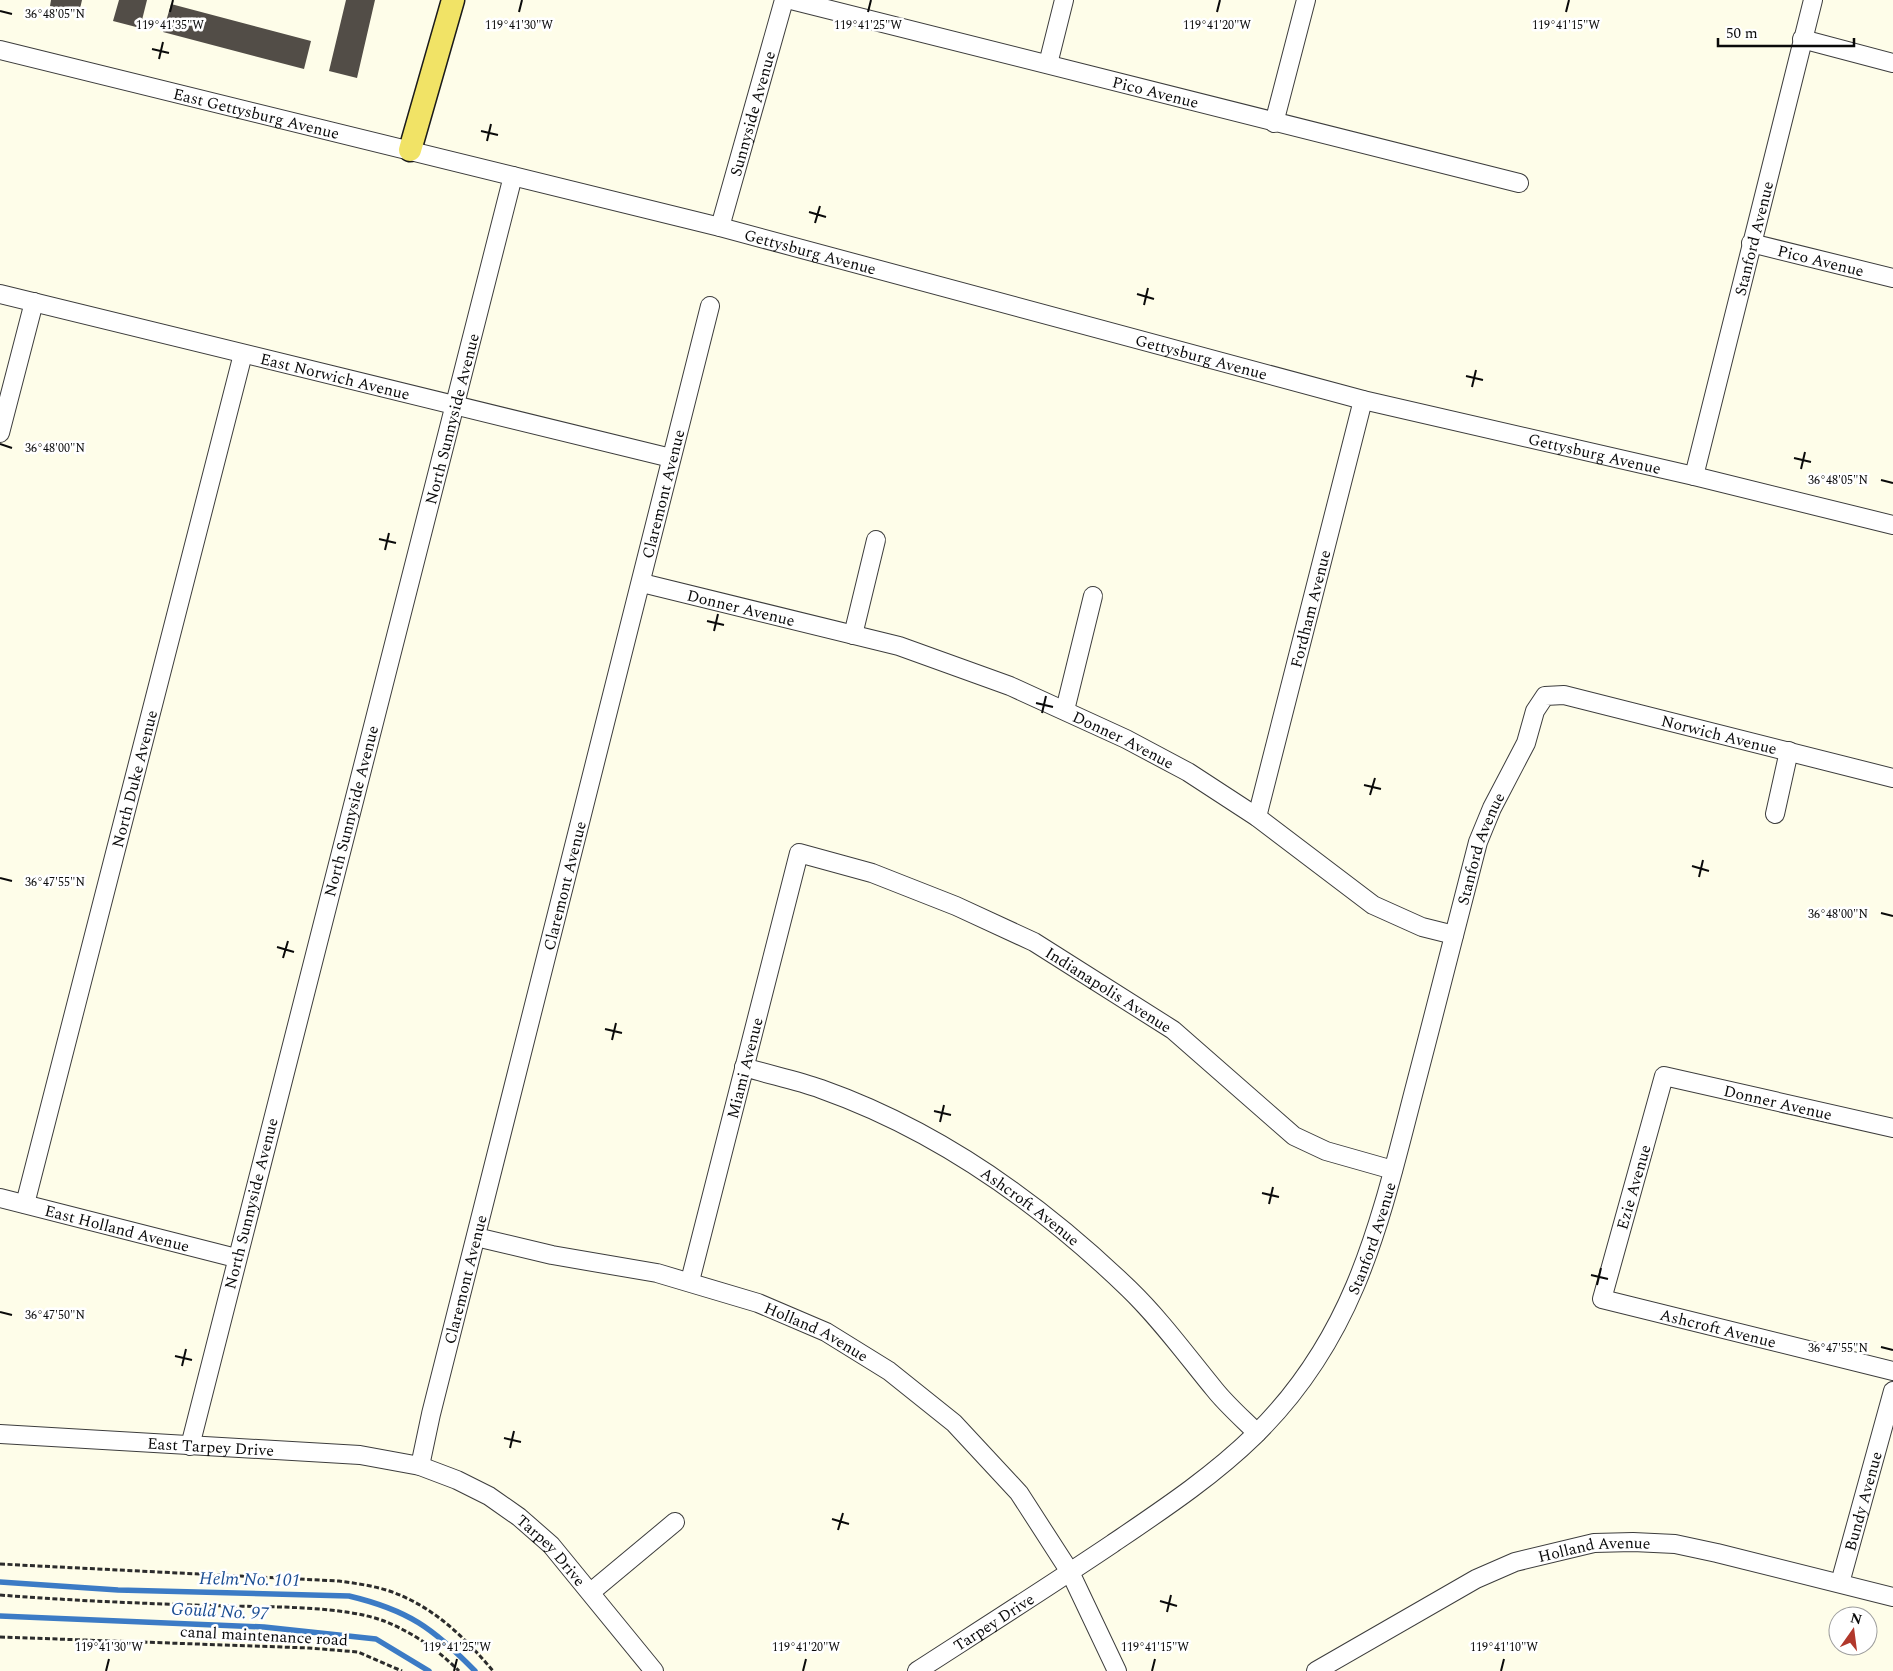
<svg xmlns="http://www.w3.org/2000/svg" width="1893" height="1671" viewBox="0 0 1893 1671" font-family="Spectral,serif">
	<rect width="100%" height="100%" fill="#fefde9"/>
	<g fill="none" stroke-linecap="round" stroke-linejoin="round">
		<!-- stream -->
		<path stroke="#3c7bc5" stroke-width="5.5" d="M0,1582L118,1590L349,1596C408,1610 433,1628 475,1671
			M0,1616L264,1627L376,1639L429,1671"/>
	</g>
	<!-- building -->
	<path fill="#524d47" d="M51,0H82L79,13L50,6Z
		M119,0H147L140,28L113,21Z
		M346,0H375L357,78L329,71Z
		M171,4L311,41L304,69L163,32Z"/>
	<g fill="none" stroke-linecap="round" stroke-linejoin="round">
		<!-- minor casing -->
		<g stroke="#3d3d3d" stroke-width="20">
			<g id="minor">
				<path id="s1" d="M791,0L1519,183"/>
				<path d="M1802,39L1893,63"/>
				<path id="s2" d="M0,50L720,227L1363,400L1694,476L1893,525"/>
				<path d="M1048,64L1064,0"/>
				<path d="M1274,123L1306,0"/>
				<path id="s3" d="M720,227L784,0"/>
				<path id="s4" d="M1751,243L1893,278"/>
				<path id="s5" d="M0,294L671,458"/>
				<path d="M0,433L34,302"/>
				<path id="s6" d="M1694,476L1813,0"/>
				<path id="s7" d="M642,583L899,646L1010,686L1126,739L1188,772L1257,817L1373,905L1422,927L1454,935"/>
				<path d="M853,635L876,540"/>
				<path d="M1065,710L1093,596"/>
				<path d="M1775,814L1789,751"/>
				<path id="s8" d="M1257,817L1363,400"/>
				<path id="s9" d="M744,1067C770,1075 796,1080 821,1089C937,1130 1041,1204 1129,1289C1161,1320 1187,1356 1215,1390C1227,1405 1243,1419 1257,1433"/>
				<path id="s10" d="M1893,1128L1664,1076L1602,1299L1893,1371"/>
				<path id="s11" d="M0,1198L236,1258"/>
				<path id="s12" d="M25,1204L243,354"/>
				<path id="s13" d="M476,1237L552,1255L657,1273L758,1303L826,1332L889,1371L954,1423L1019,1493L1070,1572L1117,1671"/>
				<path id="s14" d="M690,1281L799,853L872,873L956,906L1034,942L1173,1030L1294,1136L1326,1151L1393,1170"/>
				<path id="s15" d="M0,1434L360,1455L420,1466L457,1480L489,1496L519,1517L551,1545L654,1671"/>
				<path id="s16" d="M190,1446C294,1022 407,600 513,176"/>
				<path id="s17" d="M420,1466L431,1414L710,306"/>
				<path id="s18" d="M1840,1583L1893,1391"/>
				<path d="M591,1592L675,1522"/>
				<path id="s19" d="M917,1671C982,1629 1048,1587 1112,1544C1162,1510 1212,1477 1255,1435C1358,1334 1381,1217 1416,1083C1437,1003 1457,923 1478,842L1492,808L1526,743L1535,711L1545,696L1564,695L1893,778"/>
				<path id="s20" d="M1316,1671L1476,1579L1515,1562L1594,1543L1633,1542L1675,1544L1717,1553L1893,1597"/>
			</g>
		</g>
		<!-- major casing -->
		<g stroke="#1b1b1b" stroke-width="25">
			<path id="major" d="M410,150L453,0"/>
		</g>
		<!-- path -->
		<path stroke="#2c2c2c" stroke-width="3" stroke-dasharray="5 2.5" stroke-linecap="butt" d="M0,1564L339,1581C360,1584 383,1587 402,1596C439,1612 468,1641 493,1671
			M0,1595C77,1601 153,1604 230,1606C274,1607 344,1606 384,1621C412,1632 438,1650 459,1671
			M0,1637L309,1648L358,1652L402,1671"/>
		<!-- minor -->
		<use href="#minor" stroke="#fff" stroke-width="18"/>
		<!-- major -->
		<use href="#major" stroke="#f1e366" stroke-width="22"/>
	</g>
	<!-- ticks -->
	<path fill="none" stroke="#0a0a0a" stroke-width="2" d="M0,11L12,14M170,12L173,0M519,12L522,0M868,12L871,0M1217,12L1220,0M1566,12L1569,0M152,49L169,53M159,59L163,42M481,131L498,135M487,141L491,124M809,212L826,217M815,223L820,206M1137,294L1154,299M1144,305L1148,288M1466,376L1483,380M1472,387L1476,370M0,444L12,448M1794,458L1811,462M1801,469L1805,452M1881,480L1893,483M379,539L396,543M385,550L389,533M707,621L724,625M714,631L718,614M1036,703L1053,707M1042,713L1046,696M1364,785L1381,789M1370,795L1375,778M1692,866L1709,871M1699,877L1703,860M0,878L12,881M1881,913L1893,916M277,947L294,952M283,958L288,941M605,1029L622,1033M612,1040L616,1023M934,1111L951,1115M940,1122L944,1105M1262,1193L1279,1197M1269,1204L1273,1187M1591,1275L1608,1279M1597,1285L1601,1268M0,1312L12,1315M1881,1347L1893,1350M175,1356L192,1360M182,1366L186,1349M504,1438L521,1442M510,1448L514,1431M832,1519L849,1524M838,1530L843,1513M1160,1601L1177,1606M1167,1612L1171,1595M106,1671L109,1659M454,1671L457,1659M803,1671L806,1659M1152,1671L1155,1659M1501,1671L1504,1659"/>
	<g text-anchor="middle" stroke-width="5" stroke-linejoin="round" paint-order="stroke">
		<!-- street labels -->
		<g font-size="16" fill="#0a0a0a" stroke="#fff">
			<text dy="6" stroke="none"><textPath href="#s1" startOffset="376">Pico Avenue</textPath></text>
			<text dy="6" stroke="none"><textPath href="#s2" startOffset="264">East Gettysburg Avenue</textPath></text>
			<text dy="6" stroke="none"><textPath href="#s3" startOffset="118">Sunnyside Avenue</textPath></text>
			<text dy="6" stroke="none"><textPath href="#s6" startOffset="245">Stanford Avenue</textPath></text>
			<text dy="6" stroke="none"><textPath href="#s2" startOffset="835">Gettysburg Avenue</textPath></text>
			<text dy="6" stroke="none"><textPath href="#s4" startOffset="72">Pico Avenue</textPath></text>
			<text dy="6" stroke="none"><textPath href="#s2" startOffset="1240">Gettysburg Avenue</textPath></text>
			<text dy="6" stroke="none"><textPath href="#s5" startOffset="345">East Norwich Avenue</textPath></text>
			<text dy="6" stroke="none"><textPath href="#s16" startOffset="1060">North Sunnyside Avenue</textPath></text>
			<text dy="6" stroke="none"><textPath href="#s2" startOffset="1645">Gettysburg Avenue</textPath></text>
			<text dy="6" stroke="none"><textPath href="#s17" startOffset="1002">Claremont Avenue</textPath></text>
			<text dy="6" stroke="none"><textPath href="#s7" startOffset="102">Donner Avenue</textPath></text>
			<text dy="6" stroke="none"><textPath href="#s8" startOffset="215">Fordham Avenue</textPath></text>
			<text dy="6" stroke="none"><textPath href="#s19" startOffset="1395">Norwich Avenue</textPath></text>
			<text dy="6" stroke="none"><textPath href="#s7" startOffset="508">Donner Avenue</textPath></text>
			<text dy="6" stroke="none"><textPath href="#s12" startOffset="439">North Duke Avenue</textPath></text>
			<text dy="6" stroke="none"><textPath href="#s16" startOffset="655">North Sunnyside Avenue</textPath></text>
			<text dy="6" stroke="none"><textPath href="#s19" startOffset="1049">Stanford Avenue</textPath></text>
			<text dy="6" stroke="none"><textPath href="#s17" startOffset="598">Claremont Avenue</textPath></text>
			<text dy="6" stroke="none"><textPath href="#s14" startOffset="782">Indianapolis Avenue</textPath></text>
			<text dy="6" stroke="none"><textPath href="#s14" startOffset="220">Miami Avenue</textPath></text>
			<text transform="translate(1778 1102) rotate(13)" y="6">Donner Avenue</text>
			<text transform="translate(1633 1187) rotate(-74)" y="6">Ezie Avenue</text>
			<text dy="6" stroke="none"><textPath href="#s16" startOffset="250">North Sunnyside Avenue</textPath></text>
			<text dy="6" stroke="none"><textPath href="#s9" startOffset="321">Ashcroft Avenue</textPath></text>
			<text dy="6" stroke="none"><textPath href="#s11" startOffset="121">East Holland Avenue</textPath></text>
			<text dy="6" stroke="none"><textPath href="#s19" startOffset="644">Stanford Avenue</textPath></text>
			<text dy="6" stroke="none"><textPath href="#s17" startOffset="192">Claremont Avenue</textPath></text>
			<text dy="6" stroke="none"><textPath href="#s10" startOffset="586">Ashcroft Avenue</textPath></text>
			<text dy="6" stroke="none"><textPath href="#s13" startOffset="355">Holland Avenue</textPath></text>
			<text dy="6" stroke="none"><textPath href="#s15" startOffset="211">East Tarpey Drive</textPath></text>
			<text dy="6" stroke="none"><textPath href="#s18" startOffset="85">Bundy Avenue</textPath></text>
			<text dy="6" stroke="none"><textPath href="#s15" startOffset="580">Tarpey Drive</textPath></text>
			<text dy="6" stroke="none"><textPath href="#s20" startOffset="308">Holland Avenue</textPath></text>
			<text dy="6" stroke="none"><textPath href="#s19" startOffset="91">Tarpey Drive</textPath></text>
			<text transform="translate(264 1635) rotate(3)" y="6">canal maintenance road</text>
		</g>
		<!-- water labels -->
		<g font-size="18" font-style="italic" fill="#1c4e93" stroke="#fff">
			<text transform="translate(250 1579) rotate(1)" y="6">Helm No. 101</text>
			<text transform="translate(220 1611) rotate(3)" y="6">Gould No. 97</text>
		</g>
	</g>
	<g font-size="12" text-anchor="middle" fill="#0a0a0a" stroke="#fff" stroke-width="5" stroke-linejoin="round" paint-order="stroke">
		<text x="55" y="18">36°48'05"N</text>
		<text x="170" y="29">119°41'35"W</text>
		<text x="519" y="29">119°41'30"W</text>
		<text x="868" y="29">119°41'25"W</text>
		<text x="1217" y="29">119°41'20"W</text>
		<text x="1566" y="29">119°41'15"W</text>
		<text x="55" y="452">36°48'00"N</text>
		<text x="1838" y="484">36°48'05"N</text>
		<text x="55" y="886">36°47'55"N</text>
		<text x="1838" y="918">36°48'00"N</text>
		<text x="55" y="1319">36°47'50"N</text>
		<text x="1838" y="1352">36°47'55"N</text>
		<text x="109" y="1651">119°41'30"W</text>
		<text x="457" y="1651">119°41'25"W</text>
		<text x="806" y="1651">119°41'20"W</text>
		<text x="1155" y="1651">119°41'15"W</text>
		<text x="1504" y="1651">119°41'10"W</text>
	</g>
	<!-- north arrow -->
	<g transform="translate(1853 1631) rotate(14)"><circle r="24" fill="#ffffff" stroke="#9d9d9d"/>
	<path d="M0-4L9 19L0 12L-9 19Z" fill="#b1382b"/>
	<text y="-8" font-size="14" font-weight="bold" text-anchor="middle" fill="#0a0a0a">N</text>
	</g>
	<!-- scale -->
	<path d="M1718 38v8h136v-8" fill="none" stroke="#0a0a0a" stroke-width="2.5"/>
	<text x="1726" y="38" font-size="15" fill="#0a0a0a" stroke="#ffffff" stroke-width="4" paint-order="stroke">50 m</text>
</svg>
